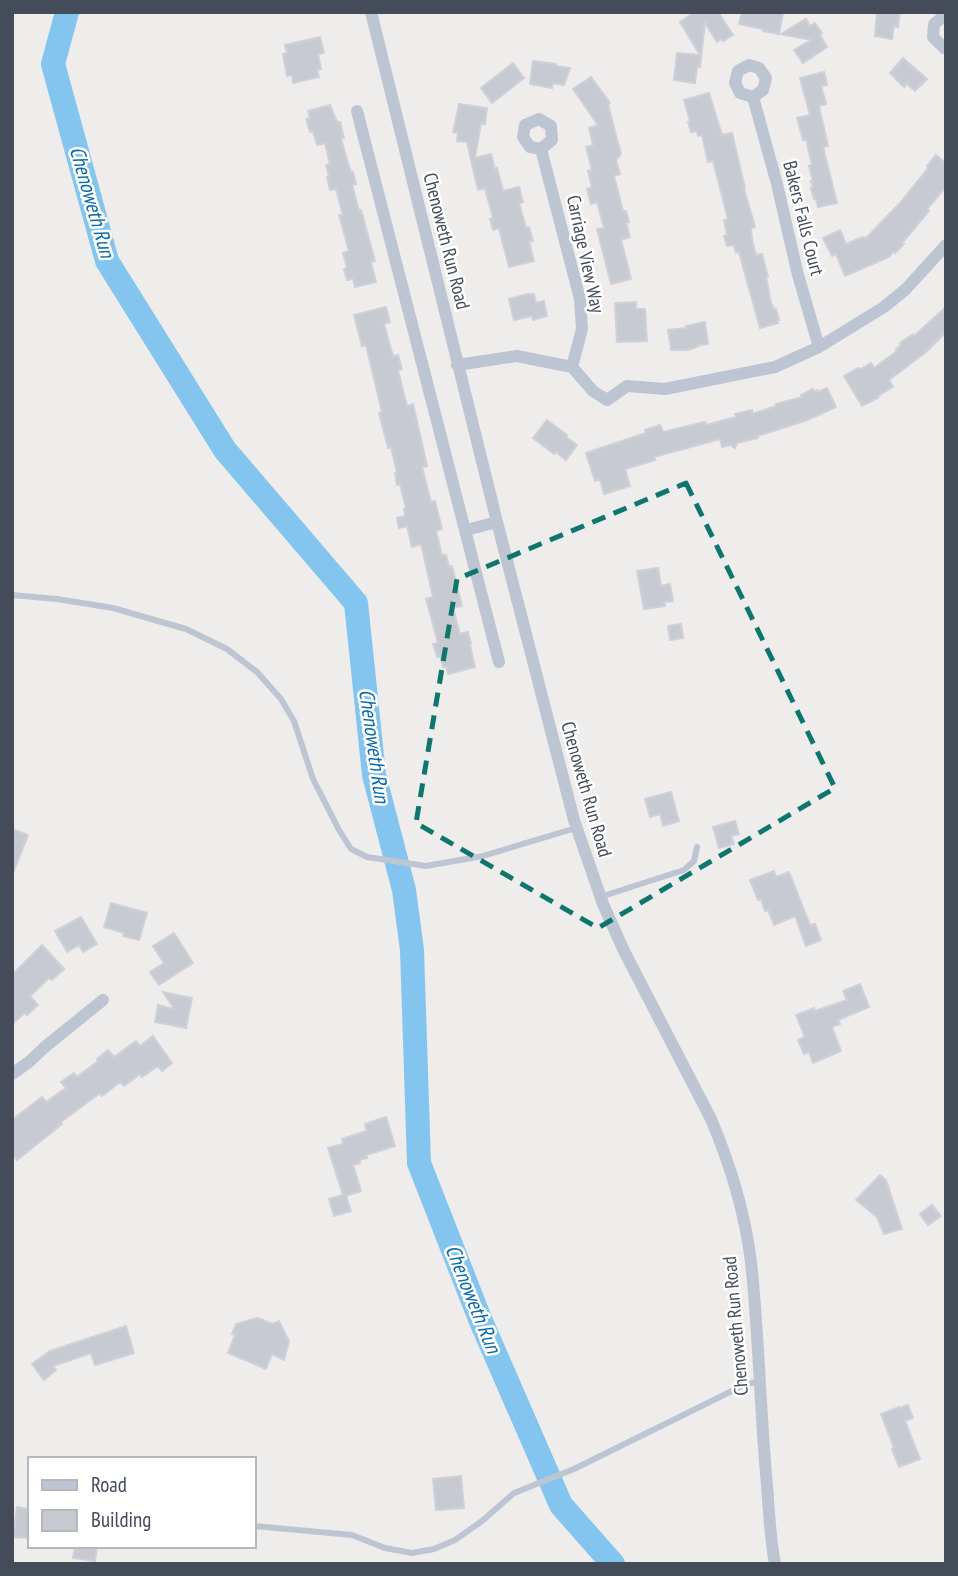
<svg xmlns="http://www.w3.org/2000/svg" width="958" height="1576" viewBox="0 0 958 1576" font-family="'PT Sans Narrow',sans-serif">
	<rect width="100%" height="100%" fill="#efecec"/>
	<g fill="none" stroke-linecap="round" stroke-linejoin="round">
		<!-- river -->
		<path stroke="#83c5ee" stroke-width="24" d="M67,12L53,64L107,261L225,450L356,603L374,775L404,890L412,950L419,1163L480,1319L561,1505L613,1564"/>
	</g>
	<!-- building -->
	<path fill="#c8cad2" stroke="#cfd0d8" stroke-width="2" d="M695,12H718L733,35L723,41L722,39L717,42L705,23L700,67H697L695,83L674,80L677,53L700,55L680,22Z
		M742,12L783,13L779,34L763,31V29L739,24Z
		M877,12H900L898,27L894,26L892,39L875,36Z
		M806,19L810,26L815,23L822,33L820,35L827,47L803,63L794,50L811,40L781,34Z
		M320,37L324,53L318,54L321,69L317,70L319,77L293,83L292,75L287,76L283,54L287,53L285,45Z
		M903,58L927,79L915,91L907,84L904,87L890,73Z
		M533,61L556,64V66L570,68L564,85L553,83L552,88L530,84Z
		M513,63L524,78L492,103L481,88Z
		M824,72L827,85L821,86L826,104L819,106L828,146L823,147L837,203L818,207L816,199H814L811,188H813L811,181H813L809,166L812,165L806,139L803,140L797,118L810,115L800,78Z
		M591,77L610,103L608,105L621,154L616,160L620,174L614,176L623,211H626L629,222L626,223L630,237L621,240L631,279L611,284L597,229L604,228L597,202L591,204L587,189L592,187L588,171L592,170L586,147L593,145L589,128L598,125L573,89Z
		M709,93L722,135L732,133L745,188L744,189L755,227L751,228L752,239L756,255L762,254L768,277H766L767,282L771,303L774,309H776L779,320H777L778,323L760,328L739,252L736,253L734,245L727,246L724,236L727,235L724,220L728,219L713,161L708,162L702,135L698,136L697,131L691,132L688,122L690,121L684,100Z
		M459,104L487,108L485,124L481,123L475,158L491,154L495,169L497,168L503,191L519,187L523,202L519,203L526,228L529,227L533,241L529,242L534,261L509,267L499,228L493,230L490,219L493,218L485,188L478,190L467,142L457,141L458,133L453,132Z
		M330,105L337,122H340L344,138H341L347,160L351,172H353L356,184L352,185L359,211L361,210L375,261L371,262L376,282L355,287L353,279L347,280L344,269L347,268L343,253L349,251L339,215H343L336,189L330,190L327,177H329L326,165L330,164L325,143L317,145L313,131L310,132L306,119L310,118L308,111Z
		M936,155L946,163V187L927,209L929,211L902,243L904,244L895,253L893,252L889,257L845,276L836,254L832,256L823,238L840,230L846,244L863,237L866,238L900,203L928,168L927,166Z
		M528,294H534L536,303L544,301L547,316L533,320L532,316L514,320L509,299Z
		M636,302V309H645L647,341L617,342L615,303Z
		M386,307L390,322L384,324L393,356L398,355L402,369L398,370L407,406L413,404L427,466L422,467L431,502L435,501L442,529L436,531L442,555H446L449,567L452,566L462,606L453,608L460,634L468,632L471,644L470,645L475,667L448,674L446,666L443,667L440,656L437,657L433,644L438,643L426,599L433,597L421,544L412,547L407,526L399,528L397,518L405,516L404,509L406,508L400,484L397,485L395,473H397L396,468L391,447L388,448L379,413L382,412L366,345L362,346L354,315Z
		M946,307V332L926,352L889,380L893,387L878,396V398L862,406L844,376L858,368L861,369L871,363L874,368L897,351L896,349L901,345L900,343L913,334L914,336Z
		M705,322L708,344L699,345V346L688,350H671L668,330L686,328V326Z
		M827,388L836,407L805,421L757,436L758,438L737,443L735,448L730,445L722,447L720,439L654,457L655,460L625,469L630,486L604,494L600,479L595,481L586,453L646,433L645,430L660,425L663,432L705,422L706,425L736,417L735,414L752,410V414L776,406V404L802,397L801,395L813,389L814,392L817,390L818,392Z
		M547,420L567,435L566,437L577,445L566,460L556,452L554,454L533,438Z
		M658,568L661,586L670,584L673,601L664,602L665,606L644,609L637,571Z
		M681,624L683,638L670,640L668,626Z
		M671,792L679,821L663,826L660,814L650,817L645,799Z
		M735,821L739,834L731,836L734,844L719,848L713,827Z
		M12,829L28,835L13,873H12Z
		M774,871L776,877L789,872L810,925L815,924L821,940L806,946L795,916L774,925L768,910L765,911L761,899L758,900L750,880Z
		M111,903L147,913L139,940L123,936L124,933L104,927Z
		M81,917L97,944L83,952L79,945L67,952L55,931Z
		M174,933L193,963L159,985L150,972L164,963L153,946Z
		M42,945L64,969L52,980L49,978L30,996L38,1005L27,1015L25,1013L12,1024V975Z
		M860,984L869,1007L838,1020L840,1024L832,1027L841,1051L813,1063L809,1052L804,1054L798,1040L805,1037L796,1015L814,1008L815,1011L847,1000L843,991Z
		M163,992L192,998L186,1028L155,1022L158,1005L174,1009Z
		M153,1036L172,1063L162,1071L158,1066L142,1077L140,1074L124,1086L120,1082L102,1096L100,1093L61,1122L62,1124L17,1160L12,1153V1120L42,1097L46,1102L66,1088L61,1082L74,1073L77,1077L98,1061L97,1059L108,1050L114,1057L136,1041L140,1046Z
		M386,1117L395,1146L366,1155L367,1158L359,1160L360,1163L353,1165L361,1191L346,1196L351,1211L334,1216L329,1199L343,1195L328,1148L343,1144L342,1139L367,1131L365,1124Z
		M880,1175L886,1180L902,1229L884,1234L877,1217L856,1200Z
		M932,1205L941,1216L928,1225L920,1214Z
		M257,1318L273,1324L279,1321L289,1341L284,1360L272,1354L266,1369L228,1353L235,1335L232,1334L236,1324Z
		M126,1326L134,1353L95,1365L91,1353L53,1366L56,1370L44,1380L32,1364L50,1351Z
		M908,1405L913,1418L905,1421L920,1459L899,1467L892,1449L894,1448L881,1414L899,1407L900,1408Z
		M461,1476L464,1508L436,1510L433,1479Z
		M17,1507L30,1509V1538L13,1537Z
		M75,1546H97L95,1561L73,1558Z"/>
	<g fill="none" stroke-linecap="round" stroke-linejoin="round">
		<!-- service -->
		<path stroke="#bec5d2" stroke-width="6" d="M12,595L57,599L113,608L186,629L227,649L257,672L281,699L294,721L313,779L339,830L351,849L367,857L426,866L483,856L576,828
			M600,897L684,870L694,861L697,847
			M254,1526L352,1535L385,1548L412,1553L434,1549L455,1540L482,1521L514,1493L574,1469L744,1385L759,1381"/>
		<!-- minor -->
		<path stroke="#bec5d2" stroke-width="12" d="M371,12L497,522L574,820L603,904L624,951L711,1119C730,1164 745,1213 751,1262C759,1336 760,1411 767,1485C769,1511 770,1538 775,1564
			M946,17H943L934,24L933,37L944,48L946,47
			M753,97L740,93L735,83L738,71L749,65L759,68L766,78L763,90L753,97L777,184L798,275L819,347
			M357,111L499,662
			M541,149L530,147L523,137L525,125L539,119L551,126L552,140L541,149L580,299L582,329L572,367
			M457,365L517,356L572,367L593,391L607,400L627,386L665,389L775,367L819,347L884,307L906,289L946,245
			M466,530L497,522
			M12,1074L29,1062L46,1046L103,1000"/>
	</g>
	<!-- marked area -->
	<path fill="none" stroke="#0f766e" stroke-width="5" stroke-dasharray="14 9" stroke-linejoin="round" d="M686,483L835,788L598,928L416,823L457,579Z"/>
	<g text-anchor="middle" stroke-width="5" stroke-linejoin="round" paint-order="stroke">
		<!-- street labels -->
		<g font-size="19" fill="#444c5a" stroke="#fff">
			<text transform="translate(804 218) rotate(76)" y="7">Bakers Falls Court</text>
			<text transform="translate(447 241) rotate(76)" y="7">Chenoweth Run Road</text>
			<text transform="translate(586 254) rotate(78)" y="7">Carriage View Way</text>
			<text transform="translate(587 789) rotate(74)" y="7">Chenoweth Run Road</text>
			<text transform="translate(735 1326) rotate(-95)" y="7">Chenoweth Run Road</text>
		</g>
		<!-- water labels -->
		<g font-size="21" font-style="italic" fill="#086ba8" stroke="#fff">
			<text transform="translate(92 202) rotate(74)" y="7">Chenoweth Run</text>
			<text transform="translate(374 746) rotate(82)" y="7">Chenoweth Run</text>
			<text transform="translate(473 1299) rotate(68)" y="7">Chenoweth Run</text>
		</g>
	</g>
	<!-- border -->
	<rect width="958" height="1576" fill="none" stroke="#444c5a" stroke-width="28"/>
	<!-- legend -->
	<rect x="28" y="1457" width="228" height="91" fill="#ffffff" stroke="#b4b7bd" stroke-width="2"/>
	<rect x="42" y="1480" width="35" height="10" fill="#bec5d2" stroke="#b4b7bd" stroke-width="2"/>
	<text x="91" y="1492" font-size="21" fill="#444c5a">Road</text>
	<rect x="42" y="1510" width="35" height="21" fill="#c8cad2" stroke="#b4b7bd" stroke-width="2"/>
	<text x="91" y="1527" font-size="21" fill="#444c5a">Building</text>
</svg>
